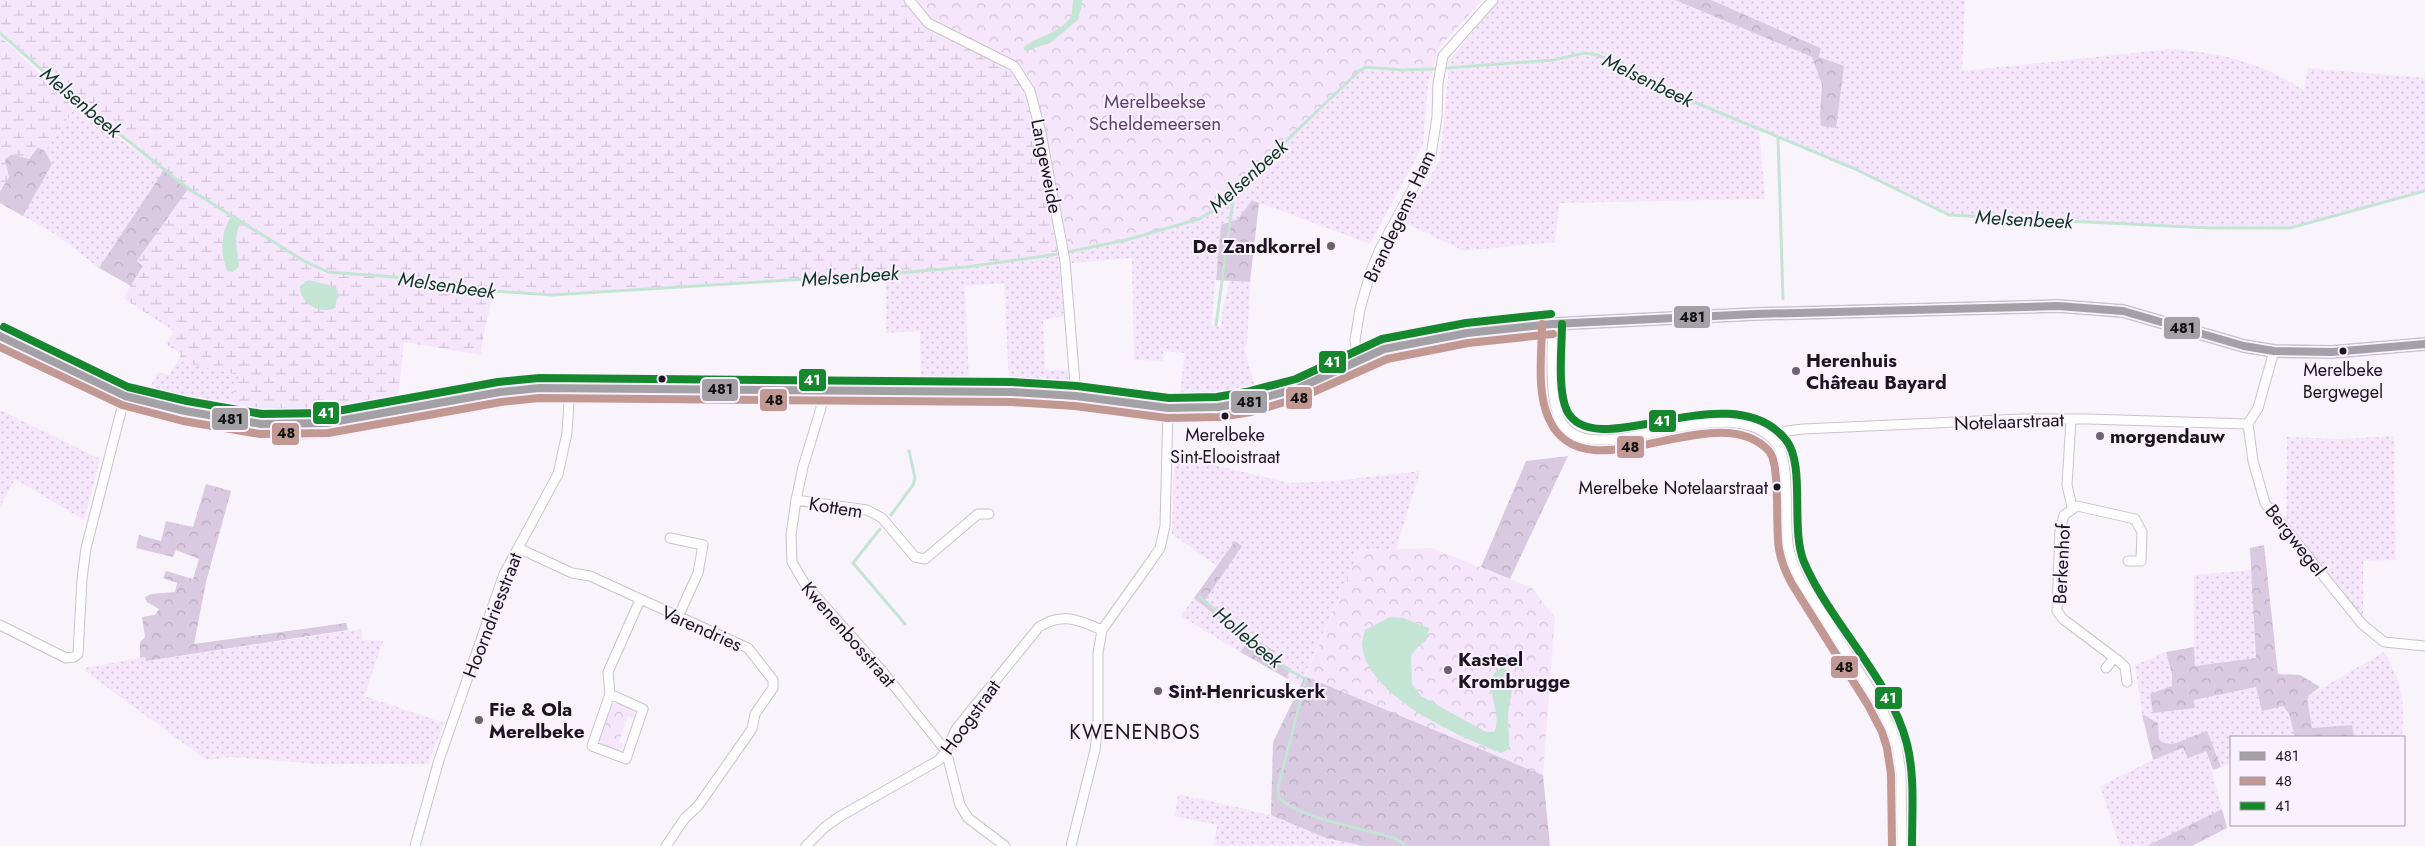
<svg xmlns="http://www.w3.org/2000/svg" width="2425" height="846" viewBox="0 0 2425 846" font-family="Jost,sans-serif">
	<defs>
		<pattern id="grass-dots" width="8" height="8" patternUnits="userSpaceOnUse" patternTransform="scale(1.25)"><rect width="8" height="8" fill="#f5e6fc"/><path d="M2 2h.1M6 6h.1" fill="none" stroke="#d1c4d8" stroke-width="1.8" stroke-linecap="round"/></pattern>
		<pattern id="forest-crowns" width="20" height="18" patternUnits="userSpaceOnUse" patternTransform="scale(1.25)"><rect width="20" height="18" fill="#d9c9e1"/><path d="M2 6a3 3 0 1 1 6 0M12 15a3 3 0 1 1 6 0" fill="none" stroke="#baacc1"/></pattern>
		<pattern id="wetland-marsh" width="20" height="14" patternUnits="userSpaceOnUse" patternTransform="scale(1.25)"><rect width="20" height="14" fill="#f5e6fc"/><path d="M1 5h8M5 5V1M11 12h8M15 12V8" fill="none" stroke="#d1c4d8"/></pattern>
		<pattern id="park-crowns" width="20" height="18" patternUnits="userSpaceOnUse" patternTransform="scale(1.25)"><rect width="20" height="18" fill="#f5e6fc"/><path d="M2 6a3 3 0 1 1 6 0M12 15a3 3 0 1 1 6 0" fill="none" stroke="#d1c4d8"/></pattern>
	</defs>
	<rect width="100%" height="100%" fill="#f9f4fb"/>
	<!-- grass -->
	<path fill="url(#grass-dots)" d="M1499,0H1675L1812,57L1822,85L1821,125L1836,127L1819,57L1821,47L1711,0H1965L1962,71L2171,49C2226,54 2256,61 2304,90L2308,68L2425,78V191L2290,228H2209L1949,215L1853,168L1759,129L1765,199L1559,203L1555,242L1464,251L1403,222L1440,160L1448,78V62Z
		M1366,67L1402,70L1433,69L1428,85L1423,145L1370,244L1253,200L1238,219L1221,226L1211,325L1221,327L1223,306L1230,281L1250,282L1247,346L1244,347L1256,390L1224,396L1179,400L1185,353L1163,351V361L1134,360L1132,258L1072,263L1069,252C1114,243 1174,233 1213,210L1359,71Z
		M75,108L164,170L99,268L55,234L23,216L52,164L45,151Z
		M1058,254L1064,316L1043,320L1045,370H1068V380L1059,385L1009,383L1004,283L965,286L969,383L921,384L920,331L886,333V274L966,267Z
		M178,361L239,375L227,415L144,398L158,372L169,375Z
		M550,395L551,399L330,438L294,441L248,436L249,431L281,434L328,432L514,398Z
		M0,410L100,459L84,520L15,479L0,507Z
		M2394,436L2396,560L2363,561V620L2286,525L2287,437L2341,439Z
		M1181,457L1289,483L1334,481L1420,471L1396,549L1360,550L1300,685L1286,678L1291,669L1272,658L1275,650L1243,631L1205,600L1241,546L1235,541L1217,566L1172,534L1174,465L1175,460Z
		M2252,570L2256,658L2194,666V575Z
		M1194,598L1248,643L1240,652L1181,616Z
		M361,629L363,640L383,641L364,696L444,723L428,764H317L231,757L206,760L85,671V668L145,657L146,661Z
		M2166,652L2172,674V686L2195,708L2194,700L2256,687C2282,705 2287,705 2295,737H2231V763L2221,767L2207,732L2173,744L2163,743L2159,739L2158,723L2142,714L2135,665Z
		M2384,652C2404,687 2404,698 2402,737H2354L2352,725L2312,728L2307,697Z
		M2183,748L2188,757L2206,751L2222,809L2147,846H2120L2100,786L2153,760Z
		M1178,794L1271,815L1326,838L1364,846H1214L1217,825L1175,816Z"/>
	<!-- forest -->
	<path fill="url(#forest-crowns)" d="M1675,0H1711L1821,48L1819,57L1844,66L1836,128L1821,126L1820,115L1822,85L1812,57Z
		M38,147L45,151L52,164L23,216L0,203V191L9,177L4,159L12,154L29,159Z
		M164,170L189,189L137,261L143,266L131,286L99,268Z
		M1252,200L1259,203L1250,282L1216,280L1221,225L1238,219Z
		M1568,456L1510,579L1481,567L1526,461Z
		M206,484L231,491L206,582L194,644L346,623L348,630L146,661L145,657L140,658V642L145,637L142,617L155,615L159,609L147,602L145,597L151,594L175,592L177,583L163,578L166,571L193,579L199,559L176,550L173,557L136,548L139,535L161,541L166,521L193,527Z
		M1235,541L1242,546L1205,600L1243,631L1275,651L1272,658L1291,669L1286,678L1240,652L1248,642L1194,598Z
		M2264,545L2278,674L2300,675L2320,687L2307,697L2312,728L2352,725L2354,737H2295L2289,714L2283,706L2262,711L2256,687L2194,700L2195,708L2153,713L2150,694L2172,686V674L2166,652L2194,647L2195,666L2256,658L2250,548Z
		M1305,676L1543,775L1550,846H1364L1326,838L1271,815L1273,742Z
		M2142,714L2158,723L2159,739L2163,743L2173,744L2207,731L2221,767L2213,770L2206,751L2188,758L2183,748L2153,760Z
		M2222,809L2227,828L2192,846H2147Z"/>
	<!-- wetland -->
	<path fill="url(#wetland-marsh)" d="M0,0H903C923,35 960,41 993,59C999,62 1008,66 1013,70C1033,92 1051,219 1058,254L966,267L691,287L552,295L493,291L480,355L404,342L397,407L305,418L227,415L239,375L178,361L181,354L166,344L174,331L123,298L143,266L137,261L188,189L0,32Z
		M0,36L75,108L45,151L38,147L29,159L12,154L5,159L9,177L0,191Z"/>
	<!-- park -->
	<path fill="url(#park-crowns)" d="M914,0H1482L1439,48L1433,69L1402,70L1366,67L1359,71L1214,210C1174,233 1114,243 1069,252L1034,86L1019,63L1010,58L943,29L931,21Z
		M1432,548L1532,588L1555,618L1543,775L1305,676L1360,550Z
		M618,702L634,709L635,718L628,716L619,742L626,745L617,751L602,746L599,741L611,705Z"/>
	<!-- water -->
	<path fill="#c4e5d4" d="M1073,0H1083L1078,20L1050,43L1026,51L1023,48C1036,36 1062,33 1071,16C1073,12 1072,4 1073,0Z
		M231,217L241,223C232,238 238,250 239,266L233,272L228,271C219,255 221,231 231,217Z
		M309,280L336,287L339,296L335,304L336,307C321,317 299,302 300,286Z
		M1390,617L1403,618L1429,628L1426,641L1419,645L1411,656L1412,684L1421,696L1486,732H1494C1505,710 1475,678 1504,667C1520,682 1508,699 1508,718C1508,729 1510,738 1509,749L1501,753C1459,736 1367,697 1362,645C1362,641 1364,634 1365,630Z"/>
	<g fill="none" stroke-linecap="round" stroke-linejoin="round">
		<!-- stream -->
		<path stroke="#c4e5d4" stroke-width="3" d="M0,33L75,99L189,189L304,261L328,272L421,279L492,291L552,295L886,274L966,267L1058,254L1126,240L1199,219L1214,210L1359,71L1366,67L1402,70L1433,69L1554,60L1584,53L1598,55L1665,90L1853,168L1949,215L2209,228H2290L2425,191
			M1778,137L1783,299
			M1216,325L1234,192
			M891,515L913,485L915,478L909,451
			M880,529L853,563L905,624
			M1200,597L1288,670L1306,679L1278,788L1279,798C1303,820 1364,828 1397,839L1406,846"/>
		<!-- street casing -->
		<g stroke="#c9c4cc" stroke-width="11">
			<path id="street" d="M909,0L928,23L1014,66L1030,91L1041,133L1065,261L1076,396
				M1552,324C1553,351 1549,390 1558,415C1582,485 1732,378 1778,446C1790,464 1785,520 1788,543C1789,556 1795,568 1800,579L1877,700L1891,728L1897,746L1901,773L1902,846
				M2274,351L2258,408L2248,424L2253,461L2265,503L2362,624L2384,642L2425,646
				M1357,361L1355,340L1360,309L1371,271L1380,249L1431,155L1437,117L1438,83L1443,56L1493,0
				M822,389L821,408L803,467L796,500L791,535L792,562L805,584L883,672L946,751L960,805L968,818L1005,846
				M2071,419L2067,485L2072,507
				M1772,439L1787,431L1803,429L2022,419H2088L2248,424
				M796,500L867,510L882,518L915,557L925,559L978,514H989
				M670,538L703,545L698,573L678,617
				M518,548L572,573L590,576L748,648L773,680V688L755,714L752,729L698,806L685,818L666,846
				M0,625L66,658L74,657L78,654L82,579L86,548L125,396
				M2106,668L2114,658
				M2127,682L2125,667L2120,662L2063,619L2057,611L2060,531L2064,515L2077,506L2135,519L2142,532L2141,561H2128
				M610,694L643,709L626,759L592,746L610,694L608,672L640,600
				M415,846L439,760L504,574L558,474L567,433L570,387
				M806,846L825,827L839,817L939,760L946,751L956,729L1039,627C1062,612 1079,620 1102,630
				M1071,846L1095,750L1098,722V653L1102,630L1154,557L1160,548L1165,526L1168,408"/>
		</g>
		<!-- secondary casing -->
		<g stroke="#c9c4cc" stroke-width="14">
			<path id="secondary" d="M0,336L125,396L185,411L261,424L327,423L500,392L539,388L1012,392L1076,396L1168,408L1218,407L1248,402L1299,388L1384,349L1467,333L1552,324L1755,314L2058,306L2123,311L2244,346L2274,351L2332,352L2425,344"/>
		</g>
		<!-- street -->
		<use href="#street" stroke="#fefdfe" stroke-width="9"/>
		<!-- secondary -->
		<use href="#secondary" stroke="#fefdfe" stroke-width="11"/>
		<!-- bus-1 casing -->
		<g stroke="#faf1fe" stroke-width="11">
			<path id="bus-1" d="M0,336L125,396L185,411L261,424L327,423L500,392L539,388L1012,392L1076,396L1168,408L1218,407L1248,402L1299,388L1384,349L1467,333L1552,324L1755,314L2058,306L2123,311L2244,346L2274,351L2332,352L2425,344"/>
		</g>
		<!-- bus-2 casing -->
		<g stroke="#faf1fe" stroke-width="11">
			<path id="bus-2" d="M1542,324C1542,354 1536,391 1549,419C1584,499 1716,393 1769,451C1781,465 1775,528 1779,549C1781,561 1786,573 1792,584L1868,705L1882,732L1887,748L1891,774L1892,846
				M0,347L122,405L183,421L260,434L328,433L501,402L539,398L1012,402L1075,406L1167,418L1220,417L1251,412L1302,397L1387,359L1468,343L1553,334"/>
		</g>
		<!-- bus-3 casing -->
		<g stroke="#faf1fe" stroke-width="11">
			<path id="bus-3" d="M1562,324C1562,347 1557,390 1567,411C1596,466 1730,371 1786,440C1806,465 1790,529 1804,562C1830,623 1891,679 1907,744C1915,776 1912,812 1912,846
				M4,327L128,387L187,401L262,414L326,413L498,382L539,378L1012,382L1077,386L1169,398L1217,397L1246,392L1296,379L1382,339L1466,323L1551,314"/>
		</g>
		<!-- bus-1 -->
		<use href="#bus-1" stroke="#a4a1a6" stroke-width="8"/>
		<!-- bus-2 -->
		<use href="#bus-2" stroke="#c29992" stroke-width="8"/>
		<!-- bus-3 -->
		<use href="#bus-3" stroke="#15882e" stroke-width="8"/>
	</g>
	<!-- markers -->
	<g fill="#69636d" stroke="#faf1fe" stroke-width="2">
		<circle cx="1331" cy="246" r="5"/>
		<circle cx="1796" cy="371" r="5"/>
		<circle cx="2100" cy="436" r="5"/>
		<circle cx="1448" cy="670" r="5"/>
		<circle cx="1158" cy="691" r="5"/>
		<circle cx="479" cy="720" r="5"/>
	</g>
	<g fill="#1c1520" stroke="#faf1fe" stroke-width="2">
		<circle cx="2343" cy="351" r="4.5"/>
		<circle cx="662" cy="379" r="4.5"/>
		<circle cx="1225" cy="416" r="4.5"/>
		<circle cx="1777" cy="487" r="4.5"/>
	</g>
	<g text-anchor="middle" stroke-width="4" stroke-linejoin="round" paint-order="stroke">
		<!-- bus labels -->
		<g font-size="18" fill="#1c1520" stroke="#faf1fe">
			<text x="2343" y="376">Merelbeke<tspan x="2343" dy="22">Bergwegel</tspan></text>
			<text x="1225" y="441">Merelbeke<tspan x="1225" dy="22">Sint-Elooistraat</tspan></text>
			<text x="1768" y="494" text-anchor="end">Merelbeke Notelaarstraat</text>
		</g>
		<!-- park labels -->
		<g font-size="19" fill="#5f3d70" stroke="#faf1fe">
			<text x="1155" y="108">Merelbeekse<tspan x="1155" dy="22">Scheldemeersen</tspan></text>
		</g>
		<!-- street labels -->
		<g font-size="19" fill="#1c1520" stroke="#faf1fe">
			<text transform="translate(1047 166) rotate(79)" y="7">Langeweide</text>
			<text transform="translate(1399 216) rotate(-65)" y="7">Brandegems Ham</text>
			<text transform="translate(2009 421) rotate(-2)" y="7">Notelaarstraat</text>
			<text transform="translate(836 507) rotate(9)" y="7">Kottem</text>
			<text transform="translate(2296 540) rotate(52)" y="7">Bergwegel</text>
			<text transform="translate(2061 564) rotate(-87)" y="7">Berkenhof</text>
			<text transform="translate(492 615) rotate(-69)" y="7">Hoorndriesstraat</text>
			<text transform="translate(702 628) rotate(24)" y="7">Varendries</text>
			<text transform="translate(849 634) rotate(49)" y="7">Kwenenbosstraat</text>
			<text transform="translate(970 717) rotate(-54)" y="7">Hoogstraat</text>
		</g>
		<!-- poi labels -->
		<g font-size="19" font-weight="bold" fill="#1c1520" stroke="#faf1fe" text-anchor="start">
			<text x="1321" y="253" text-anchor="end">De Zandkorrel</text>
			<text x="1806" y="367">Herenhuis<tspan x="1806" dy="22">Château Bayard</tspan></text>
			<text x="2110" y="443">morgendauw</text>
			<text x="1458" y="666">Kasteel<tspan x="1458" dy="22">Krombrugge</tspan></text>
			<text x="1168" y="698">Sint-Henricuskerk</text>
			<text x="489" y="716">Fie &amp; Ola<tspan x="489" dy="22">Merelbeke</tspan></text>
		</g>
		<!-- water labels -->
		<g font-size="20" font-style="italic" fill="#103826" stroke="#faf1fe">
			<text transform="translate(1648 80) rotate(26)" y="7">Melsenbeek</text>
			<text transform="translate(81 102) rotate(40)" y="7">Melsenbeek</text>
			<text transform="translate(1248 176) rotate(-42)" y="7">Melsenbeek</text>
			<text transform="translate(2024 219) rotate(3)" y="7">Melsenbeek</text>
			<text transform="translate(850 276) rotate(-4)" y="7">Melsenbeek</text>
			<text transform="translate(447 285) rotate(8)" y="7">Melsenbeek</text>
			<text transform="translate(1248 637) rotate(40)" y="7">Hollebeek</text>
		</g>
		<!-- neighbourhood labels -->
		<g font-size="20" letter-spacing="1" fill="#1c1520" stroke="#faf1fe">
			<text x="1135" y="739">KWENENBOS</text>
		</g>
	</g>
	<g stroke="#faf1fe" stroke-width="2">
		<rect x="1673" y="305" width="38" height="24" rx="5" fill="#a4a1a6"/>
		<rect x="2163" y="316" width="38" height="24" rx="5" fill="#a4a1a6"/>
		<rect x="1318" y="350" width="29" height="24" rx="5" fill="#15882e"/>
		<rect x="798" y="368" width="29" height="24" rx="5" fill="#15882e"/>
		<rect x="701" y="378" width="38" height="24" rx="5" fill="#a4a1a6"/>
		<rect x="1285" y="386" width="28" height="24" rx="5" fill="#c29992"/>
		<rect x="759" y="388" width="29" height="24" rx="5" fill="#c29992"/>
		<rect x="1230" y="390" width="38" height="24" rx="5" fill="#a4a1a6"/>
		<rect x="312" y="401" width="28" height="24" rx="5" fill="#15882e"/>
		<rect x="211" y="407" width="38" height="24" rx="5" fill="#a4a1a6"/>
		<rect x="1648" y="409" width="29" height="24" rx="5" fill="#15882e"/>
		<rect x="271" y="422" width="29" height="24" rx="5" fill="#c29992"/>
		<rect x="1616" y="435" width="29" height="24" rx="5" fill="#c29992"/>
		<rect x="1830" y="655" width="29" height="24" rx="5" fill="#c29992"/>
		<rect x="1874" y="686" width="29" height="24" rx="5" fill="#15882e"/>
	</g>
	<g font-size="14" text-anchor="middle" font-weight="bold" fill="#fff">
		<text x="1332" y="367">41</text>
		<text x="812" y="385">41</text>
		<text x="326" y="418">41</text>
		<text x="1662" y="426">41</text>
		<text x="1888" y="703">41</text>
	</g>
	<g font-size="14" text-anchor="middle" font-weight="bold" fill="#111">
		<text x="1692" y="322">481</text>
		<text x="2182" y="333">481</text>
		<text x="720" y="394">481</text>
		<text x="1299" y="403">48</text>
		<text x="774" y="405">48</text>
		<text x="1249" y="407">481</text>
		<text x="230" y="424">481</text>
		<text x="286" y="438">48</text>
		<text x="1630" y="452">48</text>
		<text x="1844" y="672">48</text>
	</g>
	<!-- legend -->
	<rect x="2230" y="736" width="175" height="90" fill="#faf1fe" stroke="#a199a5"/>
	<rect x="2240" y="752" width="25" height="8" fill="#a4a1a6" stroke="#a199a5"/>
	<text x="2275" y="761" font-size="15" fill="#1c1520">481</text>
	<rect x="2240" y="777" width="25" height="8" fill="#c29992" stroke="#a199a5"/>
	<text x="2275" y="786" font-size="15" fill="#1c1520">48</text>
	<rect x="2240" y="802" width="25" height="8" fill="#15882e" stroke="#a199a5"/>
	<text x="2275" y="811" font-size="15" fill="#1c1520">41</text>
</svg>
